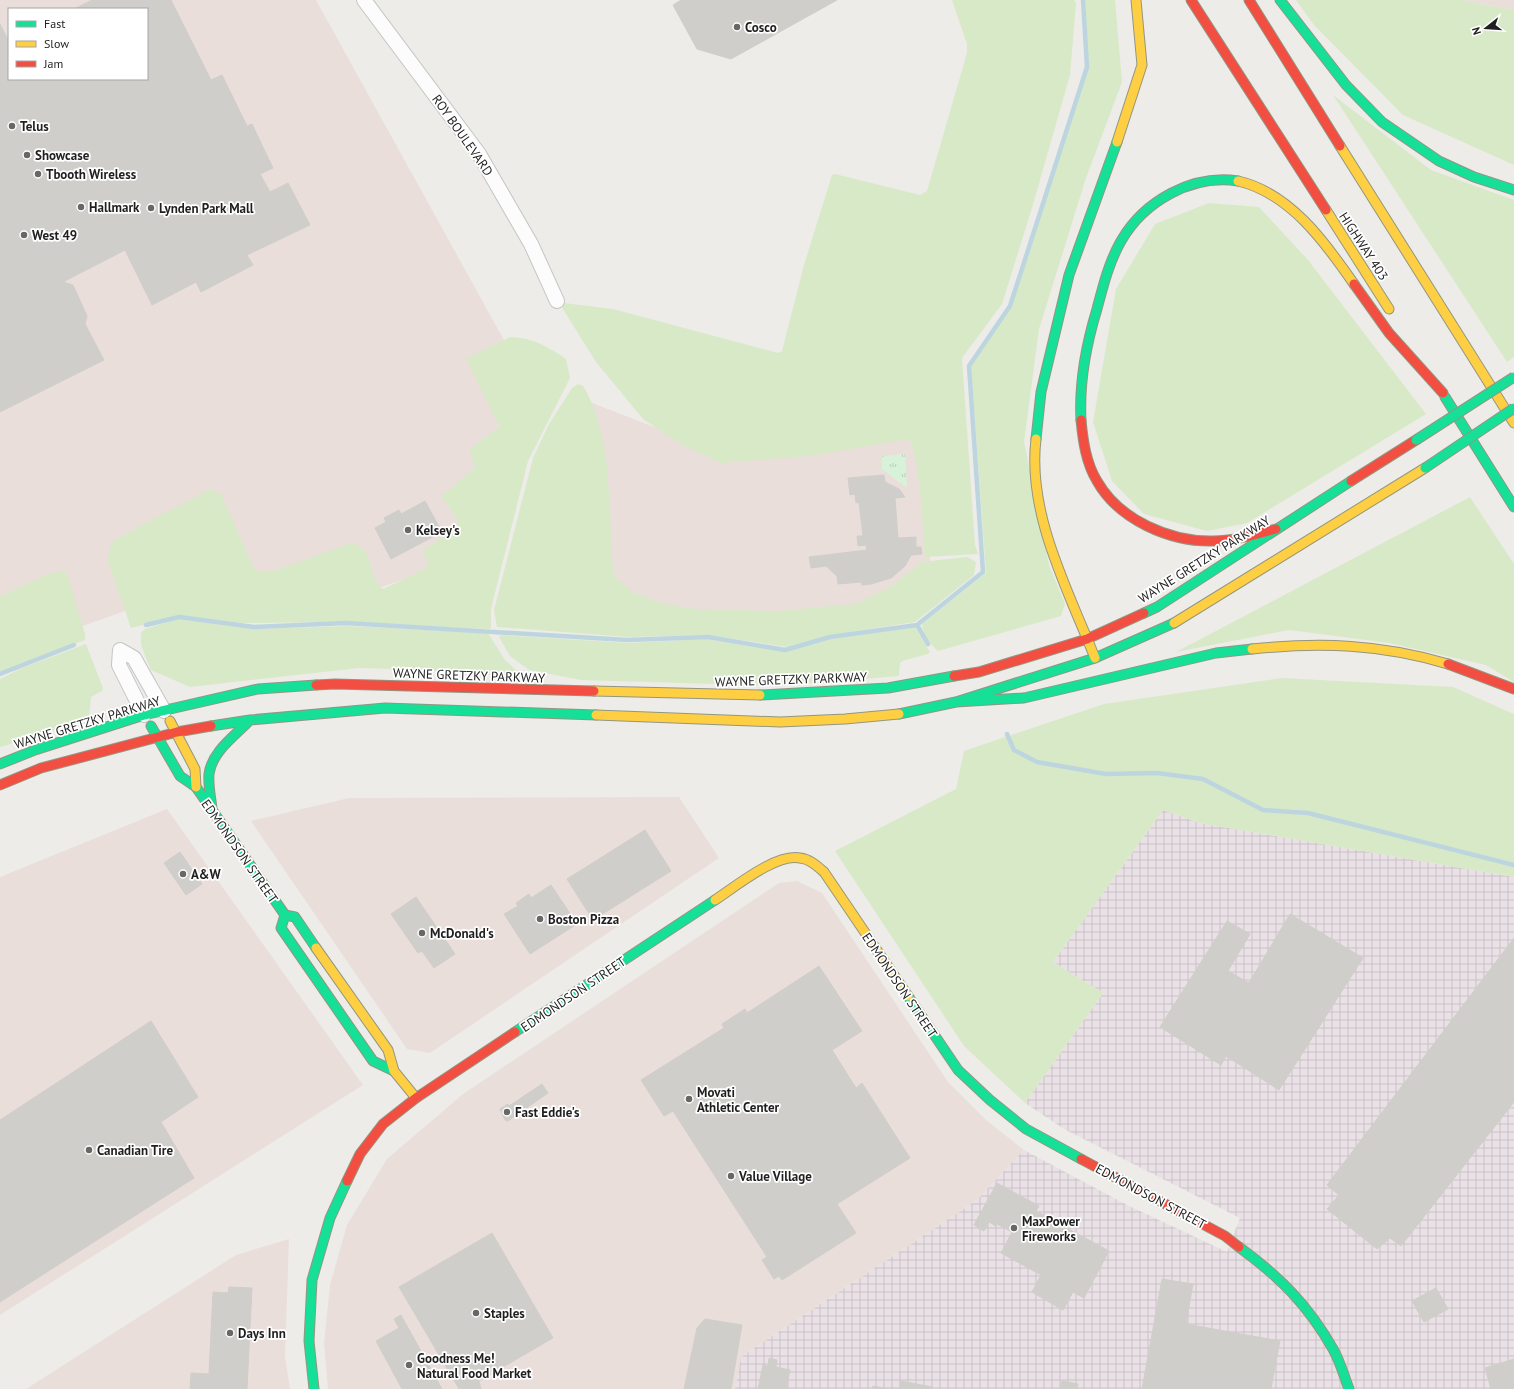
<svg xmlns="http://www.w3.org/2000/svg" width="1514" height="1389" viewBox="0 0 1514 1389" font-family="'PT Sans',sans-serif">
	<defs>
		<pattern id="industrial-grid" width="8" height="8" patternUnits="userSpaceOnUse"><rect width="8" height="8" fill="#eae1e6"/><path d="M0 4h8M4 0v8" fill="none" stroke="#c8c1c5"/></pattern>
		<pattern id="park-tufts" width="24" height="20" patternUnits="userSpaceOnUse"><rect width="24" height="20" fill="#d7f2d9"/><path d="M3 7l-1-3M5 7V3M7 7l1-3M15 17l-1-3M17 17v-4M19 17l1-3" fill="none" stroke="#b8cfba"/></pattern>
	</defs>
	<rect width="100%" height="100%" fill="#edece8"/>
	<!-- commercial -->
	<path fill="#eadeda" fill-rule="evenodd" d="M0,0H316L515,360L466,557L382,587L239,571L0,655ZM9,9H147V79H9Z
		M1461,0H1514V10Z
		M587,401L724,454L921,434L933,596L821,613L616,614Z
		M679,797L719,858L430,1053L407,1049L251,821L349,798Z
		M167,809L363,1085L0,1315V877Z
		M797,881L822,893L948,1082L986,1120L1024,1150L977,1200L741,1357L735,1389H328L324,1343L330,1285L347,1225L387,1159L463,1094L779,883Z
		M289,1239L285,1357L290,1389H26L236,1255Z"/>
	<!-- industrial -->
	<path fill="url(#industrial-grid)" d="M1163,810L1200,823L1514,877V1389H735L741,1357L977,1200L1024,1150L1127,1205L1227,1252L1240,1218L1064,1129L1025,1103L1103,993L1053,962Z"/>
	<!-- grass -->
	<path fill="#d8e9c8" d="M952,0H1074L1076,3L1070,75L1032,208L1002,304L962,358L975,545L978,554L925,557C923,535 920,454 909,439L810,456L721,463L680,444L643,419L596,362L561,306L564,303L613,309L778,353L782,351L804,265L832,175L835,174L920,195L927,191L967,53V44Z
		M1085,0H1115L1122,82L1086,178L1039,329L1024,442L1049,565L1065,604L1061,616L938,651C931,645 922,633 922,624L986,573L971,367L1011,307L1088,68Z
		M1296,0H1461L1514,10V165L1403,115L1314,25Z
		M1333,95L1431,170L1514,200V357L1507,362Z
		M1209,203L1259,207L1308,260L1426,414L1247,523L1207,531L1144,514L1112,481L1093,422L1116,289L1155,224Z
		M510,337C532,337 548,347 566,359L570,378L528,461L491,609V627L489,629L331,622L243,623L179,616L131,628L108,561L109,551L114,540L210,489L221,494L253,566L260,572H271L354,542C357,545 361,547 364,550C373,561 369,577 383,589L425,569L429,563L423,552L425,549L458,527V521L442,496L475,467L474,461L469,452L471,448L498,428L499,426L466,358Z
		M578,384L583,386C614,437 608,512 613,570L616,578L632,592L661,603L695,609L775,611L856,604L894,585L921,562L967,557L976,562L974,575L915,622L831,635L787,647L708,635L628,637L497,627L494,610L533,458L549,424L572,388Z
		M1470,497L1514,564V682L1486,665L1389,643L1289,630L1176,652Z
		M58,572H65L68,577L85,634V640L0,672V596L46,575Z
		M179,619L253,629L348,626L488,633L505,660L518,672L519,675L516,677L448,671L359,668L190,687L151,670L141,645V633L145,629Z
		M915,627L930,652L928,654L902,661L900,663L899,676L777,686L581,680L529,670L510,656L499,637L501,635L628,643L705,639L785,652L831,639Z
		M86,644L103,688L102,691L91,697L89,720L0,747V679L22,668Z
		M1282,678L1453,687L1514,714V877L1200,823L1163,810L1053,962L1103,993L1025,1103L964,1046L835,851L956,789L964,751L1104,704Z"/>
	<!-- park -->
	<path fill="url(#park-tufts)" d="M905,454L907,488L882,469V456Z"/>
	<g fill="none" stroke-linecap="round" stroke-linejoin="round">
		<!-- stream -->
		<path stroke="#bdd5df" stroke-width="4.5" d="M146,625L179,617L254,627L346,623L627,640L708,637L785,650L830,637L917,625L983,572L969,366L1010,306L1087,67L1083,0
			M917,625L928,644
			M0,674L74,645
			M1007,734L1014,750L1037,762L1106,774L1157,773L1203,779L1263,810L1308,813L1514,865"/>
	</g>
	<!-- building -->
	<path fill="#d0cecb" stroke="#d0cec9" d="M92,0H171L211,80L222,75L247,126L252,124L273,168L260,174L270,192L288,183L310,225L247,255L253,265L201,292L196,282L152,305L125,250L63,282L73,285L87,316L85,324L104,360L0,412V24L9,42V79H147V9H74Z
		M681,0H837L731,59L697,49L673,5Z
		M884,475L885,482L899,489L905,497L895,498L898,538L916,537V547H921L922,554L911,555L905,566L891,578L871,584L862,585L861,582L838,584L837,576L826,566L811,568L809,557L867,550L866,545L858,546L857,536H863L859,502L856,503L855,494L850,495L848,478Z
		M425,501L442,532L391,559L375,528L386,522L384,518L399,510L401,514Z
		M645,830L671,871L593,920L567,879Z
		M180,852L202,884L186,895L164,863Z
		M551,885L577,924L530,954L504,914L518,906L516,903L529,894L531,898Z
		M416,897L455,954L434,968L422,951L418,953L391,914Z
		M1290,914L1363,958L1279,1090L1226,1056L1221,1065L1160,1027L1227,921L1250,934L1228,971L1249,983Z
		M1514,938V1102L1401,1246L1390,1238L1377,1249L1327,1209L1339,1195L1327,1185Z
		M819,966L862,1031L832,1050L856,1088L862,1083L910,1158L837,1204L856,1233L782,1280L779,1276L774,1279L762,1260L767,1257L673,1111L664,1116L641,1080L724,1028L722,1024L745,1009L747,1013Z
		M151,1021L198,1097L161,1122L194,1178L0,1302V1120Z
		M542,1084L548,1093L508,1121L505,1120L500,1109L508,1104L509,1106Z
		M997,1183L1039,1206L1036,1211L1109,1251L1084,1298L1073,1292L1063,1310L1032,1292L1041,1275L1001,1253L1012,1232L997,1224L996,1226L989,1222L984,1231L974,1225Z
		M492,1233L553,1338L479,1381L481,1389H459L399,1287Z
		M1162,1279L1193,1284L1186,1324L1280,1341L1271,1389H1142Z
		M229,1287L252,1288L247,1389H190L191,1373L209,1374L213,1292L228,1293Z
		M1436,1288L1448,1309L1424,1322L1412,1301Z
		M401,1315L442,1389H402L376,1341L399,1328L394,1319Z
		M705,1319L742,1325L731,1389H684L697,1328Z
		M769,1358L777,1360L776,1367L790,1370L786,1389H758L763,1365L768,1366Z
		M1514,1359V1389H1491L1485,1368Z
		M901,1381L932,1387L931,1389H899Z
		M1062,1381L1078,1384L1077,1389H1060Z
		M873,1386L889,1389H872Z"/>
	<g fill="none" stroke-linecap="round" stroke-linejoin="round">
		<!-- street casing -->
		<g stroke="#c4c4c2" stroke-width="16">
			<path id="street" d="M364,0L479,154L531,244L557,301
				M144,715L119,665L120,650L134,658L164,711"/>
		</g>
		<!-- fast casing -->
		<g stroke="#939681" stroke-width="11">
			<path id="fast" d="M1280,0L1346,85L1382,122L1439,161L1474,177L1514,190
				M1445,397L1514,507
				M1081,420C1079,382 1086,345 1097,309C1103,286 1109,262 1121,241C1144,201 1192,174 1238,181
				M1036,439L1041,392L1069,275L1117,142
				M1144,613L1157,607L1351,481
				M760,695L888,688L954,676
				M956,702L1024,698L1216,653L1252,649
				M899,714L956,702L1095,658L1174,623
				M151,726L180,776L196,787L285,915L295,917L316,948
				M211,726L250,720L385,708L596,715
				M0,764L35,750L144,715L258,689L316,685
				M212,809C211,798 208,786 209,774C212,751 235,736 250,720
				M285,915L281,928L373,1061L394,1071
				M908,996L958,1070L990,1100L1026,1129L1081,1159
				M515,1032L715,900
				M1239,1247C1280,1277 1308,1305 1333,1349C1340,1361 1344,1376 1349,1389
				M314,1389L309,1341L312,1280L330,1218L347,1181"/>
		</g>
		<!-- slow casing -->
		<g stroke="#939681" stroke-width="11">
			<path id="slow" d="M1117,142L1142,65L1136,0
				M1340,146L1514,423
				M1238,181C1290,193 1325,242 1354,284
				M1326,210L1389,309
				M1036,439C1027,514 1068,590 1095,658
				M1174,623L1425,468
				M1252,649C1321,642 1381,644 1448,664
				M594,691L760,695
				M596,715L780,722L845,719L899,714
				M170,721L195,769L196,787
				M715,900C735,887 776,853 800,858C810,859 817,866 824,872L908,996
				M316,948L388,1050L394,1071L416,1098"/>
		</g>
		<!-- jam casing -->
		<g stroke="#939681" stroke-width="11">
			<path id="jam" d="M1191,0L1326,210
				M1249,0L1340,146
				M1354,284L1389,333L1443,393
				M1081,420C1083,441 1086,463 1097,481C1119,520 1170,542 1213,541C1235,541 1256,534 1276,529
				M1351,481L1416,440
				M1448,664L1514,689
				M954,676L979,672L1087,639L1144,613
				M316,685L335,684L594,691
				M0,785L41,768L177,732L211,726
				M1081,1159L1225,1236L1239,1247
				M347,1181L360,1154L383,1124L416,1098L515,1032"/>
		</g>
		<!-- street -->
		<use href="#street" stroke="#fcfcfc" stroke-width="14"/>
		<!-- fast -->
		<use href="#fast" stroke="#16e098" stroke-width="9"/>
		<!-- slow -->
		<use href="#slow" stroke="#ffcf43" stroke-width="9"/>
		<!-- jam -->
		<use href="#jam" stroke="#f24e42" stroke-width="9"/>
		<!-- fast-bridge casing -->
		<g stroke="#939681" stroke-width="11" stroke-linecap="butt">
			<path id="fast-bridge" d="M1416,440L1514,377
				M1425,468L1514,408"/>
		</g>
		<!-- fast-bridge -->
		<use href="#fast-bridge" stroke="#16e098" stroke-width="9"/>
	</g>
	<!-- markers -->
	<g fill="#676765" stroke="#fff" stroke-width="1.5">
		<circle cx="737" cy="27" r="4"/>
		<circle cx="12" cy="126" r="4"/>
		<circle cx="27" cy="155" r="4"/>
		<circle cx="38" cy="174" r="4"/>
		<circle cx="81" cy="207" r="4"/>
		<circle cx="151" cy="208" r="4"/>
		<circle cx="24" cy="235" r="4"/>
		<circle cx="408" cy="530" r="4"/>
		<circle cx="183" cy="874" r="4"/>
		<circle cx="540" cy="919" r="4"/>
		<circle cx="422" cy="933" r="4"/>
		<circle cx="689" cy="1099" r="4"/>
		<circle cx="507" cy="1112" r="4"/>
		<circle cx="89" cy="1150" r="4"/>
		<circle cx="731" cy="1176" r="4"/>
		<circle cx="1014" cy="1228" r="4"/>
		<circle cx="476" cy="1313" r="4"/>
		<circle cx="230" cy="1333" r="4"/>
		<circle cx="409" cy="1365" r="4"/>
	</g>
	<g text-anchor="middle" stroke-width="3.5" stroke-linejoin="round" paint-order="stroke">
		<!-- poi labels -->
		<g font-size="13" font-weight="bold" fill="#1f1f1f" stroke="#fff" text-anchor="start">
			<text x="745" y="32">Cosco</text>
			<text x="20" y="131">Telus</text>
			<text x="35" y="160">Showcase</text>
			<text x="46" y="179">Tbooth Wireless</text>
			<text x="89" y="212">Hallmark</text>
			<text x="159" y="213">Lynden Park Mall</text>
			<text x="32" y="240">West 49</text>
			<text x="416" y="535">Kelsey's</text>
			<text x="191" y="879">A&amp;W</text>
			<text x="548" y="924">Boston Pizza</text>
			<text x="430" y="938">McDonald's</text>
			<text x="697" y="1097">Movati<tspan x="697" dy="15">Athletic Center</tspan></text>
			<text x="515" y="1117">Fast Eddie's</text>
			<text x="97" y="1155">Canadian Tire</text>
			<text x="739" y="1181">Value Village</text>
			<text x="1022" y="1226">MaxPower<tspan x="1022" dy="15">Fireworks</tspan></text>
			<text x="484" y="1318">Staples</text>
			<text x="238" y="1338">Days Inn</text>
			<text x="417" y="1363">Goodness Me!<tspan x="417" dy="15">Natural Food Market</tspan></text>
		</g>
		<!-- street labels -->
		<g font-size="13" fill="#1f1f1f" stroke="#fff">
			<text transform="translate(463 135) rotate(55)" y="5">ROY BOULEVARD</text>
			<text transform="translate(1364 246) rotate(57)" y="5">HIGHWAY 403</text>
			<text transform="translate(1204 559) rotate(-32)" y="5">WAYNE GRETZKY PARKWAY</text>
			<text transform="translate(469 675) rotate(2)" y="5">WAYNE GRETZKY PARKWAY</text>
			<text transform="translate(791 679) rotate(-2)" y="5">WAYNE GRETZKY PARKWAY</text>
			<text transform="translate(87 722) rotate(-17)" y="5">WAYNE GRETZKY PARKWAY</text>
			<text transform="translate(240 851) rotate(55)" y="5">EDMONDSON STREET</text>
			<text transform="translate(900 985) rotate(56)" y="5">EDMONDSON STREET</text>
			<text transform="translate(573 994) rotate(-34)" y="5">EDMONDSON STREET</text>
			<text transform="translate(1151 1196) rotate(28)" y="5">EDMONDSON STREET</text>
		</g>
	</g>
	<!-- legend -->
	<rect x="8" y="8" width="140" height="72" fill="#ffffff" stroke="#a5a5a5"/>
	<rect x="16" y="21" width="20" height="6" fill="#16e098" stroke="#a5a5a5"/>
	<text x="44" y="28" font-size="12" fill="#1f1f1f">Fast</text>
	<rect x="16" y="41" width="20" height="6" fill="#ffcf43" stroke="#a5a5a5"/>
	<text x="44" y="48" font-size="12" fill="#1f1f1f">Slow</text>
	<rect x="16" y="61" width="20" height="6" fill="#f24e42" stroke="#a5a5a5"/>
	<text x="44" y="68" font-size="12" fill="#1f1f1f">Jam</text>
	<!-- north arrow -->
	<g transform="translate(1486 28) rotate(253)" stroke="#ffffff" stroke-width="3" paint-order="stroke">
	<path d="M0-3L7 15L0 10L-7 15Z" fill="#1f1f1f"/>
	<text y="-6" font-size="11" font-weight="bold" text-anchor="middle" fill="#1f1f1f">N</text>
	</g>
</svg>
